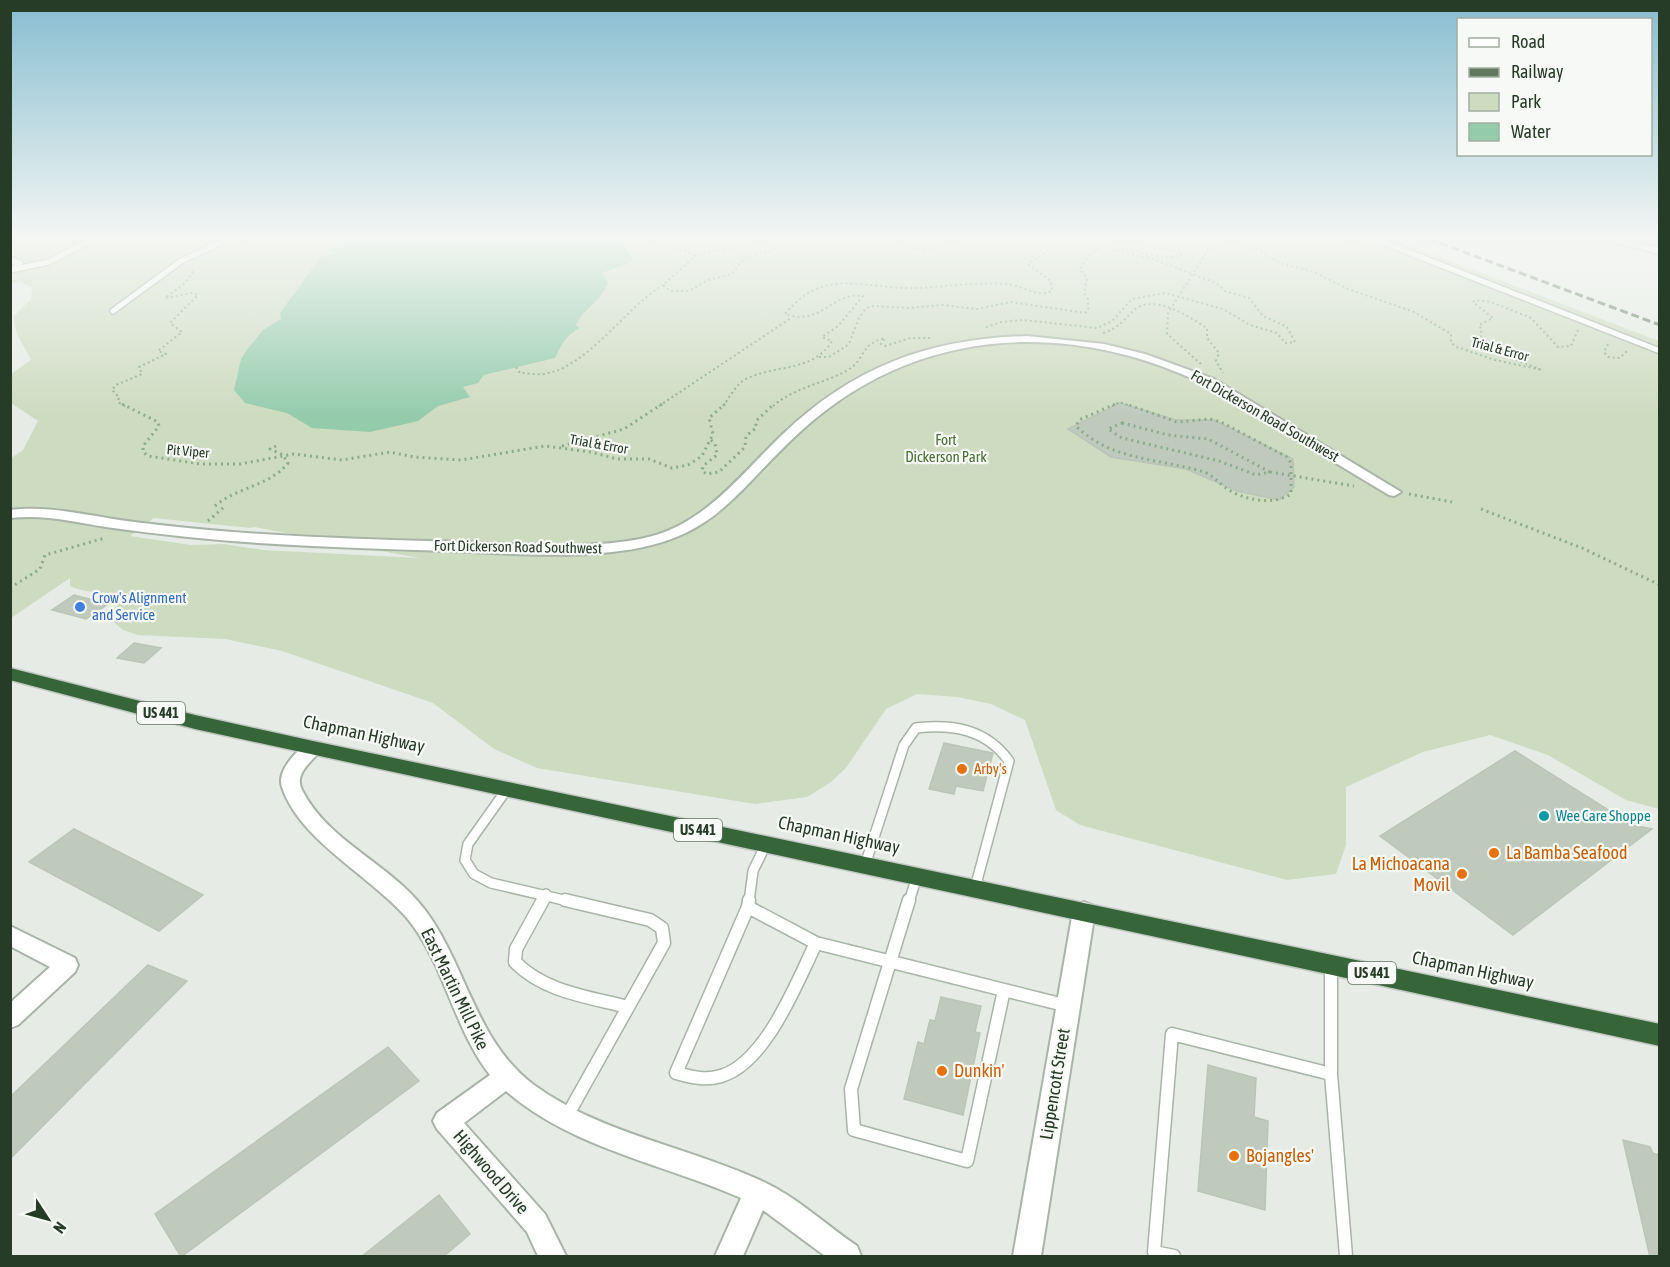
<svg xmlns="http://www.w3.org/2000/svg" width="1670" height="1267" viewBox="0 0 1670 1267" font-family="'Asap Condensed',sans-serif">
	<rect width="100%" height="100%" fill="#e6ece5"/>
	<!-- green -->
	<path fill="#cddbc0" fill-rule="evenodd" d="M11,239H1393L1659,341V809L1626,800L1548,755L1490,735L1423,752L1346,787V845L1336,874L1287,880L1080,825L1056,810L1025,720L991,704L957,697L917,694L886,709L846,768L831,782L807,797L755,804L537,768L494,749L433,703L282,651L225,639L138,635L123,630L106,616L118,605L119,595C102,591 86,594 70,586V578L11,618L10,459L23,450L38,421L11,403V374L31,360C23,342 14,336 14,316L31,299L32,288L20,282L11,283ZM154,518L250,528L254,527L419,558L263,550L224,544L191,545L130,536Z"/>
	<!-- water -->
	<path fill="#93cbab" d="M347,239H620L634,261L602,273L608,283C600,303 584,308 576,325L580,328C566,334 560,347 555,358L484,375L478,383L463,387L470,397L438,406L418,421L370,432L312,428L287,413L245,403L234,390L241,359L247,350L263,330L281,319L280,313L321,257L334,253L328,250Z"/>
	<!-- building -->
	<path fill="#bfcabd" stroke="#bac5b8" stroke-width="1.5" d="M1120,403L1176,420H1214L1293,459L1294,487L1279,500L1237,491L1186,469L1111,457L1068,429Z
		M74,595L108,604L86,619L52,610Z
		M134,643L161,648L144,663L117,658Z
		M944,743L993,753L983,791L956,786L954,794L929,789Z
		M1515,751L1632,825L1652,829L1513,935L1380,836Z
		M74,829L203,895L159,931L29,862Z
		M148,965L187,981L10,1159V1097Z
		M941,997L981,1006L975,1032L980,1033L963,1115L904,1099L918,1042L924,1044L930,1020L935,1021Z
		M388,1047L419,1081L181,1257L155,1214Z
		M1208,1065L1256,1078L1254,1117L1268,1121L1265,1210L1198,1191Z
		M1623,1140L1650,1147L1653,1153L1659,1155V1257H1650Z
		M439,1195L470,1234L443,1257H361Z"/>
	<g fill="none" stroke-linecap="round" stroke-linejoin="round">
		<!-- lane-far2 casing -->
		<g stroke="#a9b4a8" stroke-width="8">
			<path id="lane-far2" d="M1375,239L1660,351
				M10,260L20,263L11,270
				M10,270L49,262L92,239
				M113,311L181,261L228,239"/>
		</g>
		<!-- lane-far1 casing -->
		<g stroke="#a9b4a8" stroke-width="12">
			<path id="lane-far1" d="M507,789L468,844L465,860L474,874L491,883L572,902
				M865,865L904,745L916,728C953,724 986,729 1009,761L975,888
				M542,902L546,894
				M749,902L753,871L766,844
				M909,902L917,876"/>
		</g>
		<!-- lane casing -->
		<g stroke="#a9b4a8" stroke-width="15">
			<path id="lane" d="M543,900L516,949L515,962C544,992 589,997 628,1007
				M565,900L650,920L662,928L664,943L567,1116
				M749,900L748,907L816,943L1068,1006
				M909,900L851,1089L854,1130L967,1161L1004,990
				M748,907L676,1073C692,1077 705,1081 721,1076C766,1063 797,982 816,943
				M1331,965V1074L1346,1256
				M1174,1256L1154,1252L1172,1034L1331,1074"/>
		</g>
		<!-- street casing -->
		<g stroke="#a9b4a8" stroke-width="4">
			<path id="street" d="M1027,336L1104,344L1145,354L1214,379L1401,492L1394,496L1389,495C1349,471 1308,446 1268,422C1247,409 1226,394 1204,384C1066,318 915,327 801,431C732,494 716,541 612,552C558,558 503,553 448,551C361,548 274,546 188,537C161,534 133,531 106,527C74,522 44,514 10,518V510C42,506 71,512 102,517C127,522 153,524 178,527C272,537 366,539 460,542C520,544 581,550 640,539C703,527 738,477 782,435C854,366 929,339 1027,336Z
				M313,742L320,743L322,748C314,761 293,772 302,790C328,842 391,864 425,910C467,966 475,1041 534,1085C601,1134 689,1147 764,1182C798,1198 826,1225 857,1246L861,1256H825L763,1210L743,1256H715L741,1198C664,1164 571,1148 506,1091L464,1123L545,1214L566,1256H538L527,1232L437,1129L433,1121L437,1113L490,1075C453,1028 445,964 407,918C371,876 300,841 282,787C276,771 299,746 313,742Z
				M1084,902L1092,905L1095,911L1041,1256H1013L1073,911L1076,905Z
				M10,926L75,958L78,965L75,972L18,1025L10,1028V1003L50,967L10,946Z"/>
		</g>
		<!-- secondary casing -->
		<g stroke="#a3b4a1" stroke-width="3">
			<path id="secondary" d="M1601,239H1622L1660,248V254Z"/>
		</g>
		<!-- highway casing -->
		<g stroke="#c2c8c2" stroke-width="3">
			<path id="highway" d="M10,668L195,715L313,741L1660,1024V1046L195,729L10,680Z"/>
		</g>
		<!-- path-far1 -->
		<path stroke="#8bac89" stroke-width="2" stroke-dasharray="2 3" stroke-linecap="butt" d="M646,239L696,255L772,239
			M908,239L903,241V245L917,249L932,248L961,239
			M1222,239L1259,250L1280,263L1314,272L1348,289L1414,312L1451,334V343L1457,347L1495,360L1542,370L1489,349L1480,335L1482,330L1479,325L1493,318L1473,302L1476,300L1491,302L1531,318L1558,347L1571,346L1578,330
			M1341,239L1363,244
			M238,245L249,239
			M696,255L663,285L670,291H689L708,280L731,274L745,258L788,245H812L822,239
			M1103,333C1117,329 1123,321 1133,311C1153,292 1189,317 1207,328V338L1219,353L1216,361L1223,373
			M1608,344L1604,352L1608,357L1620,358L1627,351
			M819,357H829L849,344L859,318L866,308L873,306L909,308L942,305L977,309L1011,302L1085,313L1088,310V299L1084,293L1087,278L1080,270C1099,228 1147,243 1183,254C1164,264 1135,246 1113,250L1153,259L1216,283L1225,291L1249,298L1263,316L1287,327L1295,342L1285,343L1277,333L1250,325L1223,309L1165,293L1132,299L1112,321L1097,328L1023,320L1001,322L984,328
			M1201,364L1167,334L1168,313L1215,239
			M516,367L520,373C527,373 536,375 544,374C588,367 624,309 663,285
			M125,406L118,402L119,397L112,390L116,385L142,374L139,367L166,354L158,351L182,332L170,323L198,295L192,293L165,298L185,283L195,269
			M659,406L791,318
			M723,406C730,397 735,386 744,380C773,364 813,373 832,341L822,337L838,326L863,296C833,291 821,327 785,314C824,266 863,289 914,288C944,287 975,282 1006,284C1020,285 1033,295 1046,293L1052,291L1051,281L1028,264L1048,250L1047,239
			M773,406C795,387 823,384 848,370C865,360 860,344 885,338L881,344L885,346L910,338H930
			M1112,406L1120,402L1130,406"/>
		<!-- path -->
		<path stroke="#8bac89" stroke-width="3" stroke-dasharray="2 4" stroke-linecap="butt" d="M122,404L158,422L159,426L143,446V452L148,456L201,464H240L294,454L342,460L390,452L414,457L461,460L545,446L591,452L617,459H649L672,468L688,465L702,456L713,434L709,418L725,404
			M1115,404L1079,420L1076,426C1111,461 1159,458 1204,472C1212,475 1218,482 1226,488C1243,500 1273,506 1291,494V463L1287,457L1221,422L1210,419L1177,422L1126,404
			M1122,423L1168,435L1208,439L1270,472L1256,475L1219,461L1122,438L1108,429Z
			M711,440L715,444L717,455L703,466L702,471L707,474L719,472L745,447L746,436L756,428V421L774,404
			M562,446L624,429L662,404
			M1270,472L1354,486
			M1409,494L1452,502
			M215,506C237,487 270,486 288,463L283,455L270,449L276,446
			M1481,509L1582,548L1660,585
			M208,521L224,507
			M10,588L40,569L45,555L105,538"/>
		<!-- lane-far2 -->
		<use href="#lane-far2" stroke="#fff" stroke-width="5"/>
		<!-- lane-far1 -->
		<use href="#lane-far1" stroke="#fff" stroke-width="9"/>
		<!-- lane -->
		<use href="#lane" stroke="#fff" stroke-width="12"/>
		<!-- street -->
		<use href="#street" fill="#fff" fill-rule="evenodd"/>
		<!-- secondary -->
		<use href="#secondary" fill="#fff" fill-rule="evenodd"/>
		<!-- highway -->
		<use href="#highway" fill="#356538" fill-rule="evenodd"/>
		<!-- rail -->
		<path stroke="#617861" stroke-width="3" stroke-dasharray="8 4" stroke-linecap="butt" d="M1429,239L1660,325"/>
	</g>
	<!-- sky -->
	<linearGradient id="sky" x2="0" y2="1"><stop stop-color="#86bdd0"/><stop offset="0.57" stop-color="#f4f6f3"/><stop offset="1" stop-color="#f4f6f3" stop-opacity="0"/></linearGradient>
	<rect width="1670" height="417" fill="url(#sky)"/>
	<!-- markers -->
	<circle fill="#3f7fe0" stroke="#f6f9f5" stroke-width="2" cx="80" cy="607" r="6"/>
	<g fill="#e8710a" stroke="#f6f9f5" stroke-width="2">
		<circle cx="962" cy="769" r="6"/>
		<circle cx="1494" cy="853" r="6"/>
		<circle cx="1462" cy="874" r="6"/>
		<circle cx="942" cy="1071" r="6"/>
		<circle cx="1234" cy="1156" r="6"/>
	</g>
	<circle fill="#0f9aa8" stroke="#f6f9f5" stroke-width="2" cx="1544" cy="816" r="6"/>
	<g text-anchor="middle" stroke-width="4.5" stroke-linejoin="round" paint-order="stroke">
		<!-- far-street labels -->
		<g font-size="14" fill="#263c26" stroke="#f6f9f5">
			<text transform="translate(1500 349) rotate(15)" y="5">Trial &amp; Error</text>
			<text transform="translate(599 444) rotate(10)" y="5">Trial &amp; Error</text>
			<text transform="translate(188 451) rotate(5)" y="5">Pit Viper</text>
		</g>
		<!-- shield labels -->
		<g fill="#f6f9f5" stroke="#647564" stroke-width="1.5">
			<rect x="137" y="702" width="48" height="22" rx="4.5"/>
			<rect x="674" y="819" width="48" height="22" rx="4.5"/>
			<rect x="1348" y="962" width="48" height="22" rx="4.5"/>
		</g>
		<g font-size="14" font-weight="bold" fill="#263c26">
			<text x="161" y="718">US 441</text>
			<text x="698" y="835">US 441</text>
			<text x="1372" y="978">US 441</text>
		</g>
		<!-- street labels -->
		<g font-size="15" fill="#263c26" stroke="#f6f9f5">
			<text transform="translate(1265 416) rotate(30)" y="5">Fort Dickerson Road Southwest</text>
			<text transform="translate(518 547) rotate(1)" y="5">Fort Dickerson Road Southwest</text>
		</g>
		<!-- park labels -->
		<g font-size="15" fill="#496f35" stroke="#f6f9f5">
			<text x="946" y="445">Fort<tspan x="946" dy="17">Dickerson Park</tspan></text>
		</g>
		<!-- shop labels -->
		<g font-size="15" fill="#366cbe" stroke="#f6f9f5" text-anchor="start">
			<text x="92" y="603">Crow's Alignment<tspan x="92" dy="17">and Service</tspan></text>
		</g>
		<!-- food labels -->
		<g font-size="15" fill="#c56008" stroke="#f6f9f5" text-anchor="start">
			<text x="974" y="774">Arby's</text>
		</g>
		<!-- culture labels -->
		<g font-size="15" fill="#0d838f" stroke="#f6f9f5" text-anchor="start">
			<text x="1556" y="821">Wee Care Shoppe</text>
		</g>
		<!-- near-street labels -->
		<g font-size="18" fill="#263c26" stroke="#f6f9f5">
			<text transform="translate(364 734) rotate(12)" y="6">Chapman Highway</text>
			<text transform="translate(839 835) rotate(12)" y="6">Chapman Highway</text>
			<text transform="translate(1473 970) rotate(12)" y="6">Chapman Highway</text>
			<text transform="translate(455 989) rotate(64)" y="6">East Martin Mill Pike</text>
			<text transform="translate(1055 1084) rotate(-81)" y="6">Lippencott Street</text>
			<text transform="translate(491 1172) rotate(49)" y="6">Highwood Drive</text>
		</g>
		<!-- near-food labels -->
		<g font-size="18" fill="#c56008" stroke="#f6f9f5" text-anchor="start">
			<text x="1506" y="859">La Bamba Seafood</text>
			<text x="1450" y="870" text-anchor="end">La Michoacana<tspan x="1450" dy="21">Movil</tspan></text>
			<text x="954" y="1077">Dunkin'</text>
			<text x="1246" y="1162">Bojangles'</text>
		</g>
	</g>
	<!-- border -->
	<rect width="1670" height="1267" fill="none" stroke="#263c26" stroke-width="24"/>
	<!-- legend -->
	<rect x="1457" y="18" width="195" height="138" fill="#f6f9f5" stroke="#a3ada2" stroke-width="1.5"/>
	<rect x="1469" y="38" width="30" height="9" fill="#ffffff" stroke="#a3ada2" stroke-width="1.5"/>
	<text x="1511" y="48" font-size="18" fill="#263c26">Road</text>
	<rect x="1469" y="68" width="30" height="9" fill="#617861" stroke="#a3ada2" stroke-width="1.5"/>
	<text x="1511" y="78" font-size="18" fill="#263c26">Railway</text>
	<rect x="1469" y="93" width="30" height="18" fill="#cddbc0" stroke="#a3ada2" stroke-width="1.5"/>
	<text x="1511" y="108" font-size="18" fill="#263c26">Park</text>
	<rect x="1469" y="123" width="30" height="18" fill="#93cbab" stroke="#a3ada2" stroke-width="1.5"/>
	<text x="1511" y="138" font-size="18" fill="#263c26">Water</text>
	<!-- north arrow -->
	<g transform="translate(48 1219) rotate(126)" stroke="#f6f9f5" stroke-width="4.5" paint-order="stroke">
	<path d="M0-4.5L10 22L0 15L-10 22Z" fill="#263c26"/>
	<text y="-9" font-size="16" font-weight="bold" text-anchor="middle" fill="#263c26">N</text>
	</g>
</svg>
